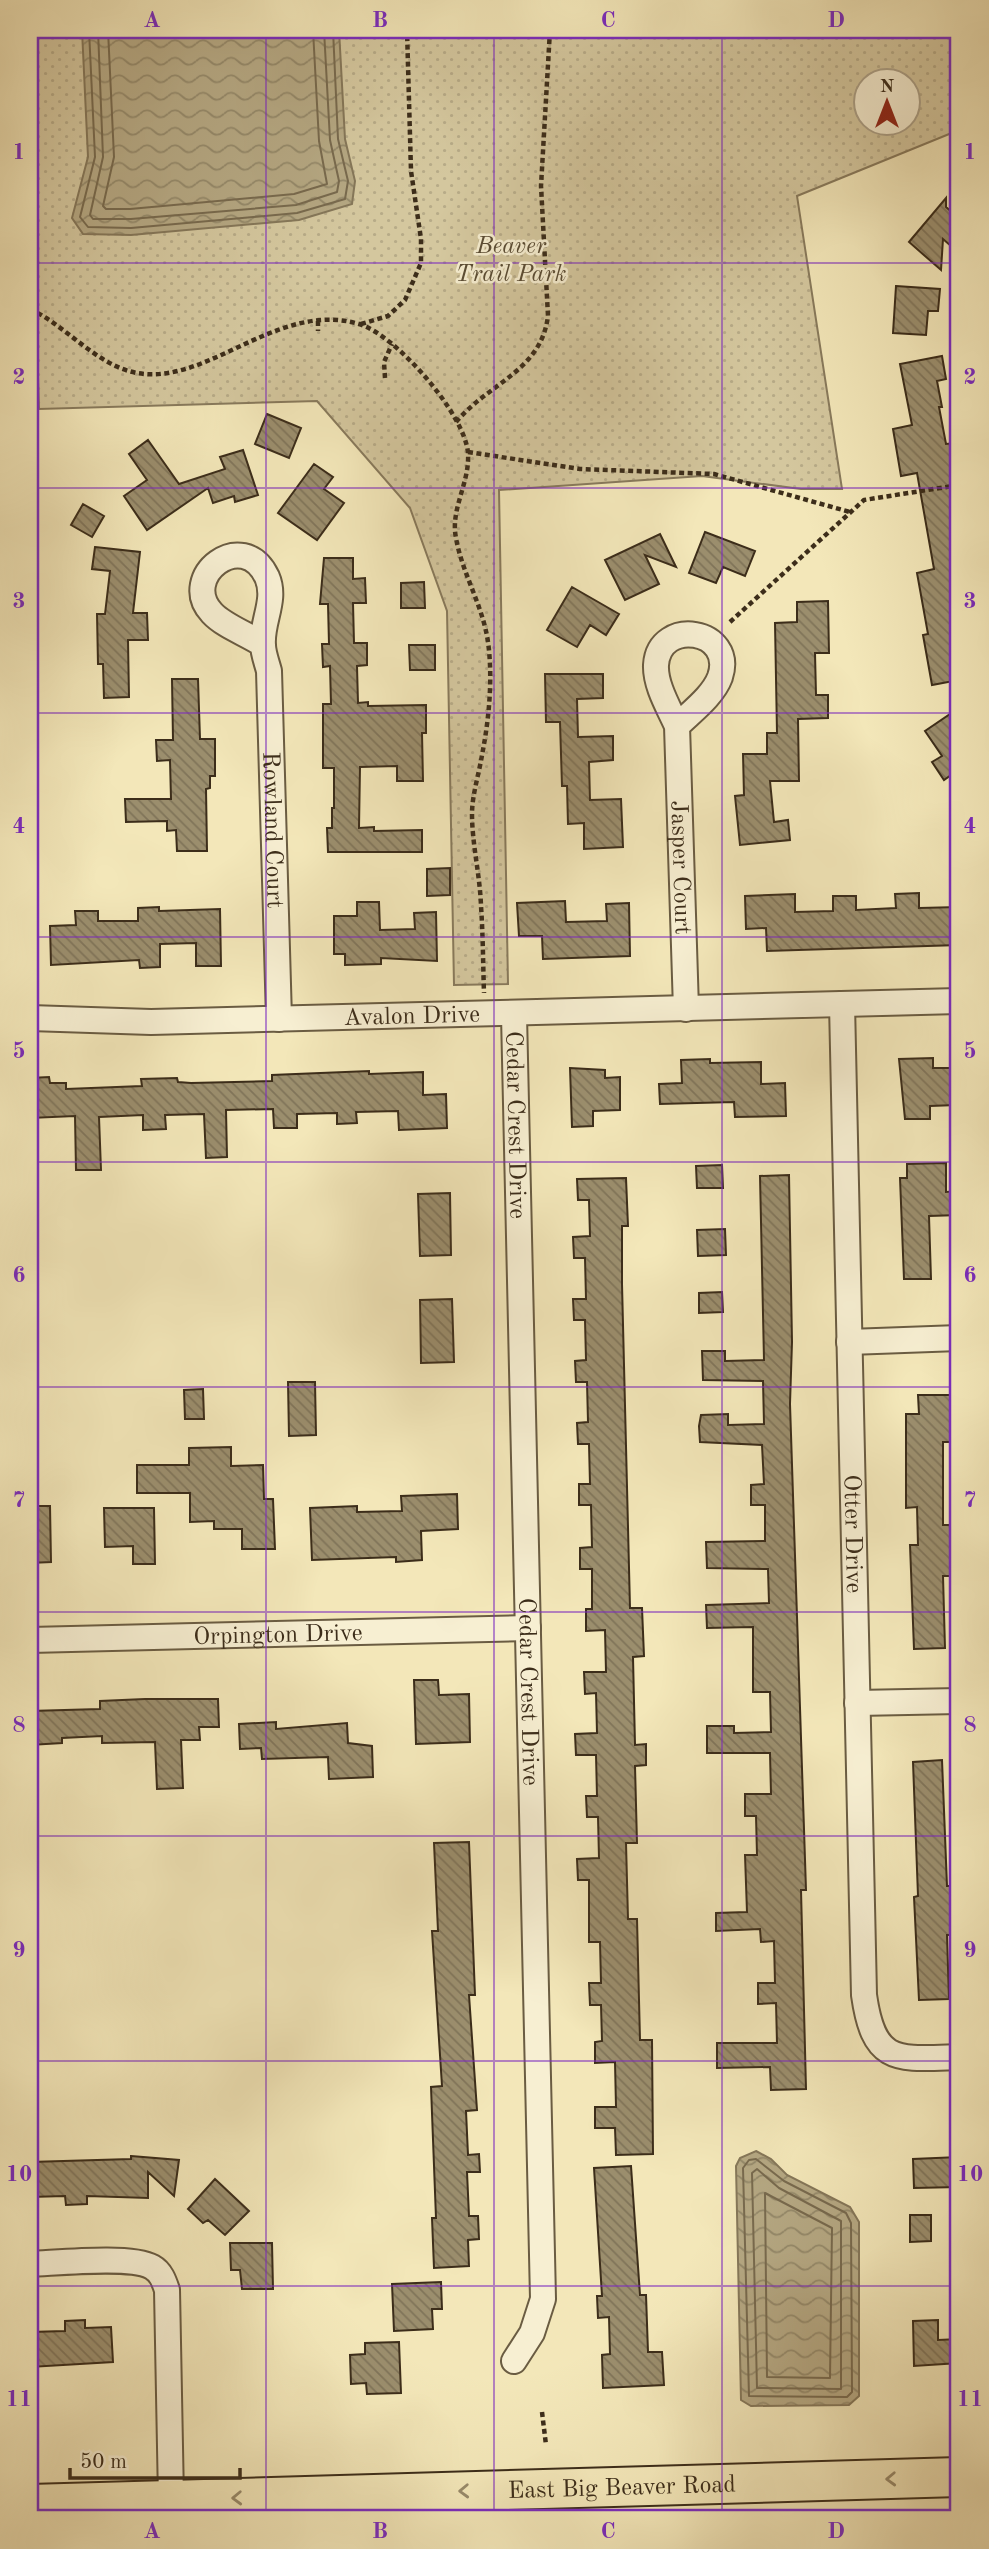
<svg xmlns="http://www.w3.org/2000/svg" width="989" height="2549" viewBox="0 0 989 2549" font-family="'Old Standard TT',serif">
	<defs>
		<pattern id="park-dots" width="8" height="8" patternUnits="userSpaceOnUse" patternTransform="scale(1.75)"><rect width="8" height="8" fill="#d4c79e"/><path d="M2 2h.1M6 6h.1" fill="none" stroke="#b7ab88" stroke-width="1.8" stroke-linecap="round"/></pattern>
		<pattern id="water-waves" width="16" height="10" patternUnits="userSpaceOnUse" patternTransform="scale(1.75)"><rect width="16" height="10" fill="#b5a883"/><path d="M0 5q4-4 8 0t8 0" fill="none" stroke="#94896a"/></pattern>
		<pattern id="building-back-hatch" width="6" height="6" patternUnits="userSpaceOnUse" patternTransform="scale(1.75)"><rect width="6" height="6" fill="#9b8e6d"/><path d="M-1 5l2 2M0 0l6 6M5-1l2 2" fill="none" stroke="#807459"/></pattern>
	</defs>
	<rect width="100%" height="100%" fill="#f3e7b9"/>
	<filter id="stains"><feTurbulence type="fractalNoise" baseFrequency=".00286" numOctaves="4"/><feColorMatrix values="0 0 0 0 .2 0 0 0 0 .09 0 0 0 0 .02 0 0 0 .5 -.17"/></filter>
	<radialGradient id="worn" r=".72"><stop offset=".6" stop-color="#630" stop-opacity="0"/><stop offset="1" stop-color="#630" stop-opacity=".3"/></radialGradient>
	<!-- park -->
	<path fill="url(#park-dots)" stroke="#887a5c" stroke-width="2" fill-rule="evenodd" d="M30,30H959V130L797,196L842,489H801L702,476L499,490L508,984L454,985L447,611L410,508L317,401L39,409L37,345L30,344ZM866,80H908V122H866Z"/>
	<!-- water -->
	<path fill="url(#water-waves)" stroke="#857759" stroke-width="2" d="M82,30H339L345,139L355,181L352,204L299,220L131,235L83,234L72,218L88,157Z
		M756,2151L771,2159L787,2175L850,2207L859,2222V2396L849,2405L751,2406L741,2400L736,2166L740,2158Z"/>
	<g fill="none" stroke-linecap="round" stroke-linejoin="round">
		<!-- shore -->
		<path stroke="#786a4e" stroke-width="2" d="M89,30L95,157L80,217L88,227L131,228L297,213L345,199L348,181L338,139L333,30
			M98,30L103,157L90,215L93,219H131L296,205L337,192L339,181L330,140L324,30
			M108,30L114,157L103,206L106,209H130L294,194L327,184L319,141L313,30
			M756,2159L784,2181L846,2213L851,2223L852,2392L847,2397L749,2396L743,2168L749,2160Z
			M757,2169L779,2188L841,2221V2389L757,2388L752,2173Z
			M765,2193L832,2228L830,2378L767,2377Z"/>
	</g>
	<!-- building -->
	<path fill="url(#building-back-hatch)" stroke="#3c2d1a" stroke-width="2" d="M946,198V207L959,218V253L943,239L941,270L909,242Z
		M896,286L940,289L938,311H928L926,335L893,333Z
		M942,356L946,379L937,381L942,407H939L946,444L955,443L959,468V680L932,685L923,635L928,634L917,573L934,569L917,473L901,476L893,429L912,425L900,364Z
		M267,414L301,428L289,458L255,444Z
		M148,440L179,484L225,469L220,457L243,450L258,495L235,502L234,496L213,503L208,488L147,530L124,496L147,480L129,454Z
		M314,464L333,477L324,489L344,503L317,540L278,513Z
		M83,504L104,516L92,537L71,525Z
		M705,532L755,551L745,576L723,567L716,583L689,573Z
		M660,534L676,567L645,555L659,584L625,600L605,560Z
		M95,547L140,552L133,613H147L148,640H128L129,697L104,698L103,664H98L97,614H105L110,571L92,569Z
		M324,558H353V579L365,578L366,603H353L354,643H367V665L357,666L358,703L368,702V706L426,705V733H422L423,781H397V766L360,767L359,828L374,827V831L422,830V852H328L327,828H332V808H334V768H323V704H331L330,666L323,667L322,644H329L328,604H320Z
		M424,582L425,608H401V583Z
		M572,587L619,614L606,635L590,625L577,647L547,630Z
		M828,601L829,653H815L816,695H828V718L798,719L799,781H770L774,822L788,820L790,840L740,845L735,796L744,795L743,754H767V733H777L775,623L797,622V602Z
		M409,645H435V670H410Z
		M545,674H603V698L577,699L578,737L613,736V760L589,762L590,800L621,799L623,847L584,849V823L568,824L567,786H562L560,722H546Z
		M172,679H198L200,739H215V776H210V788L206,789L207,851H177L176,830L167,831V821L126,822L125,799H171L170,760L157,761L156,740H173Z
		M959,708V781L954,773L944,780L932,762L942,756L925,731Z
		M450,868V895L427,896V869Z
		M919,893V908L959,907V945L767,951L766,928L746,929L745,896L795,894V912L833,911V896H856V910L896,908L895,894Z
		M565,901L566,922L607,921L606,904L629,903L630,956L543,959L542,936H519L517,903Z
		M357,902H379L380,930L415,929L414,913L436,912L437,961L381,958V964L345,965V954H334V916H357Z
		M159,907V911L220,909L221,966H196V943L160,944V967L140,968L139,960L51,965L50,926L76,925L75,911H98V921H138V908Z
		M933,1058V1068H955L956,1105L930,1106V1119H905L899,1059Z
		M710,1059V1063L761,1062V1084L785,1083L786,1116L735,1117L734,1102L660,1104L659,1084L682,1083L681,1060Z
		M570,1068L605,1070V1078L620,1077V1110L593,1111V1126L572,1127Z
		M369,1071V1074L423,1072V1095L446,1094L447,1128L399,1130L398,1111L356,1112L357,1123L337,1124V1113L297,1114V1128H274L273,1109L226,1110L227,1157L206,1158L204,1114L165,1115L166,1129L143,1130V1115L99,1117L101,1170H76L75,1116L30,1118V1078L49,1077L50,1083H66V1089L142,1086L141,1079L177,1078L178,1082L191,1083L272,1081V1075Z
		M946,1163V1192L958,1191L959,1215L929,1216L931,1279H904L900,1178H907V1164Z
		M722,1165L723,1188H697L696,1166Z
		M789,1175L792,1342L790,1404L806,1890H801L806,2089L771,2090L770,2067L717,2068V2043H777L776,2003L758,2004V1983H775L774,1941L761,1942L760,1929L716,1931V1913L747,1912L745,1855H757L756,1816H745V1794H771L770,1753H707V1726H734V1733L771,1732L770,1692H753V1627L707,1628L706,1605L769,1603L768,1569L707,1568L706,1542L765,1541V1505H751V1485L764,1484L762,1445L700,1442L699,1426L701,1415L728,1414V1425L764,1424L763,1381L703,1380L702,1351H725V1361L764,1360L760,1176Z
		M626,1178L628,1226H622V1284L630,1608H642L644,1656L633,1657L635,1745L646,1744V1765L635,1766L637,1843H626L628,1919H637L640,2040H652L653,2154L616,2155L615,2128H595V2107H616L615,2062L595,2063V2042L602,2041L601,2005H590L589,1983H601L600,1942H589V1880H578L577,1859L599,1858L598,1817H587L586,1796H597L596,1755H576L575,1734L597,1733L596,1693L585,1694L584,1672H606L605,1630L586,1631V1609H592V1569H580V1548L592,1547L591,1505H579V1484H590L589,1444H578L577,1423L588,1422L587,1382H576L575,1361L586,1360L585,1320H574L573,1299H586L585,1258H574L573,1237L590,1236L589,1200H578L577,1179Z
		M450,1193L451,1255L420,1256L418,1194Z
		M725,1229L726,1255L698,1256L697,1230Z
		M722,1292L723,1312L699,1313V1293Z
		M452,1299L454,1362L421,1363L420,1300Z
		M288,1382H315L316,1435L289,1436Z
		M203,1389L204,1419H185L184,1390Z
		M918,1395H959V1442H943V1525H957L959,1576H943L945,1648L914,1649L910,1545H918L917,1507L906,1508V1414H919Z
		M231,1447V1466L263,1465L264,1499H273L275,1549H242V1529H214V1521L190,1522V1493H137V1465H189V1448Z
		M457,1494L458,1529L421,1531L422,1560L396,1562V1557L312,1560L310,1508L357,1506V1512L402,1511L401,1496Z
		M30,1506H50L51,1562L30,1563Z
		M104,1508H154L155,1564H133V1546L105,1547Z
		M414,1680H438L439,1695L469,1694L470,1742L416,1744Z
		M145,1699H218L219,1727H199L200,1740H181L183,1788L157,1789L155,1742L102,1743V1736L62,1738V1743L30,1745V1711L100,1709V1701Z
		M276,1722V1729L347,1723L348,1743L372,1746L373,1777L329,1779L328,1757L262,1759L261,1748L240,1749L239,1724Z
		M942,1760L947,1886H959V1935H947L949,1999L919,2000L914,1897L918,1896L913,1762Z
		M469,1842L475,1995H469L477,2110L466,2111L468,2155L479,2154L480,2172H467L469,2216H478L479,2239L468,2240L469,2266L434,2268L432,2218H436L431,2087L442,2086L432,1931H438L434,1843Z
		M131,2156L179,2160L174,2196L148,2172V2198L87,2196V2204L66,2205L65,2196L30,2197V2162L131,2159Z
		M959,2157V2187L914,2188L913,2159Z
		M631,2166L640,2295H646L648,2352H662L664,2385L603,2388L602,2355L610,2354L609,2317L598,2318L597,2296H602L594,2168Z
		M215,2179L249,2211L225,2235L208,2220L203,2223L188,2209Z
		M910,2215H931V2241L910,2242Z
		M230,2243H272L273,2289H242L240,2270H231Z
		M441,2282L442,2309H432L433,2329L394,2331L392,2284Z
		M85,2320V2328L111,2327L113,2362L30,2367V2332L65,2331V2321Z
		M938,2320V2340L959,2339V2363L914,2366L913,2321Z
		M399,2342L401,2393L367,2394L366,2383L351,2384L350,2355L365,2354V2343Z"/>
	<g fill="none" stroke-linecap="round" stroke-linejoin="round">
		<!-- minor casing -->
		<g stroke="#6a5c42" stroke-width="28">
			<g id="minor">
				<path id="s1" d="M262,644C247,634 224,626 212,613C178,577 243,526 267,577C277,600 261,622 263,645C263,653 267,663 269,671L279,1019"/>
				<path id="s2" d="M677,726C691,712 713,696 720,677C736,629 659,617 656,665C655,685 669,708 677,726L686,1009"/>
				<path id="s3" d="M842,1004L864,1995C874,2065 897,2059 959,2057"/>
				<path id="s4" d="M514,1015L543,2299L532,2333L514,2361"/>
				<path id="s5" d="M30,1018L151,1022L959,1001"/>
				<path d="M849,1342L959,1338"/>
				<path id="s6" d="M30,1640L528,1628"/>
				<path d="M857,1703L959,1701"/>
				<path d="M30,2264C57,2263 131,2255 152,2267C161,2272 164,2281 167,2290L171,2499"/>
			</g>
		</g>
		<!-- primary casing -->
		<g stroke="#3c2d1a" stroke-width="42">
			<g id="primary">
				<path id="s7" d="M30,2504L959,2477"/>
			</g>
		</g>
		<!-- path -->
		<path stroke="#3c2d1a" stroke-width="4.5" stroke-dasharray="5 3.5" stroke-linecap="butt" d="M30,309C62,324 87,354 120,368C198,400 271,298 359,324C396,335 465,414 468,453C470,483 450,509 456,538C462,573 483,606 488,642C493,678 489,720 482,755C479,774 472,795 472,814C472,844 480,875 481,906C483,935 483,964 484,993
			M318,321V331
			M361,324L388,316L405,300L421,263V239L411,171L407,30
			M385,378L384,362L392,344
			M456,422C490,382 541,371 548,316L541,186L550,30
			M468,452L580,469L714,474L850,512
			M730,622L864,500L959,485
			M542,2412L546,2445"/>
		<!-- minor -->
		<use href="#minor" stroke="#f7efd2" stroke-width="24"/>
		<!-- primary -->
		<use href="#primary" stroke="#f3e7b9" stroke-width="38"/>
	</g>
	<!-- one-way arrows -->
	<defs><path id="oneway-chevron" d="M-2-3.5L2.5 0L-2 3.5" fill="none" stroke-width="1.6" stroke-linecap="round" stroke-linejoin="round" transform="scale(1.75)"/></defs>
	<g stroke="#988a6a">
		<use href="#oneway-chevron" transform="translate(891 2479) rotate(178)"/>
		<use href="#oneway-chevron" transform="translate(464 2491) rotate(178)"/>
		<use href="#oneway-chevron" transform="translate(237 2498) rotate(178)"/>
	</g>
	<!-- grid -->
	<path fill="none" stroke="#7b2cbf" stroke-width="2" stroke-opacity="0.55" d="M266,30V2519M494,30V2519M722,30V2519M30,263H959M30,488H959M30,713H959M30,937H959M30,1162H959M30,1387H959M30,1612H959M30,1836H959M30,2061H959M30,2286H959"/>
	<g text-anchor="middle" stroke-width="5" stroke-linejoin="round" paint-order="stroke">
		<!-- park labels -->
		<g font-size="24" font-style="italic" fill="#5a4c34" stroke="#f7efd2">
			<text x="511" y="253">Beaver<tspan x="511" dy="28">Trail Park</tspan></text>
		</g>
		<!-- street labels -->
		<g font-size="24" fill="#3c2d1a" stroke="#f7efd2">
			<text dy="8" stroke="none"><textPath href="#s1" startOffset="432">Rowland Court</textPath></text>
			<text dy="8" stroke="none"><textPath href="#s2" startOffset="385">Jasper Court</textPath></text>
			<text dy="8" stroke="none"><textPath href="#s5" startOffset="382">Avalon Drive</textPath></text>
			<text dy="8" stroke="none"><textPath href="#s4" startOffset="110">Cedar Crest Drive</textPath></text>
			<text dy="8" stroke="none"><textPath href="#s3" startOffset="530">Otter Drive</textPath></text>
			<text dy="8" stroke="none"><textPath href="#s6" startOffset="248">Orpington Drive</textPath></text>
			<text dy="8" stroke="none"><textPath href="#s4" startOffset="677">Cedar Crest Drive</textPath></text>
			<text dy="8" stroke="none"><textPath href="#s7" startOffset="592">East Big Beaver Road</textPath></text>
		</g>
	</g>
	<!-- margin -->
	<rect width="989" height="2549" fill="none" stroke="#f3e7b9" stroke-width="77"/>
	<!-- north arrow -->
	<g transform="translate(887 102)"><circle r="33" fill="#f7efd2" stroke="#aca188" stroke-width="2"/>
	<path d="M0-5L12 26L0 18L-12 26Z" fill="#8f2418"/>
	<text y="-10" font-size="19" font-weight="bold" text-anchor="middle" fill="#3c2d1a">N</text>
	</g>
	<!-- scale -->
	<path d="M70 2468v10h170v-10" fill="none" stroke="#3c2d1a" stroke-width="3.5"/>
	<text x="80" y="2468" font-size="21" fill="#3c2d1a" stroke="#f7efd2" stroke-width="5" paint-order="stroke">50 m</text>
	<rect x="38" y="38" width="912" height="2472" fill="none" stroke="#7b2cbf" stroke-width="2.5"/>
	<g font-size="23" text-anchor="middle" font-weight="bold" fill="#7b2cbf">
		<text x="152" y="27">A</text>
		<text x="380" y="27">B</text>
		<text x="608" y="27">C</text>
		<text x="836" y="27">D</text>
		<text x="19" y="159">1</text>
		<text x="970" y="159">1</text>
		<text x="19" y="384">2</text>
		<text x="970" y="384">2</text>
		<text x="19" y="608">3</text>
		<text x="970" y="608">3</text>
		<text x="19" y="833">4</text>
		<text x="970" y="833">4</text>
		<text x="19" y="1058">5</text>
		<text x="970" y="1058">5</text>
		<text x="19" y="1282">6</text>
		<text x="970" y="1282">6</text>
		<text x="19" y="1507">7</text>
		<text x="970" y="1507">7</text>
		<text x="19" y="1732">8</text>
		<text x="970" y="1732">8</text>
		<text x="19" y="1957">9</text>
		<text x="970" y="1957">9</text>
		<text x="19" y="2181">10</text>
		<text x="970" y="2181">10</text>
		<text x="19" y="2406">11</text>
		<text x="970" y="2406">11</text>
		<text x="152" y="2538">A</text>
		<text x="380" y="2538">B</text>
		<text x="608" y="2538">C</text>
		<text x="836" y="2538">D</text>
	</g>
	<rect width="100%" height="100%" filter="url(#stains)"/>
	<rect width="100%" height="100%" fill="url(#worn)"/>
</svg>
